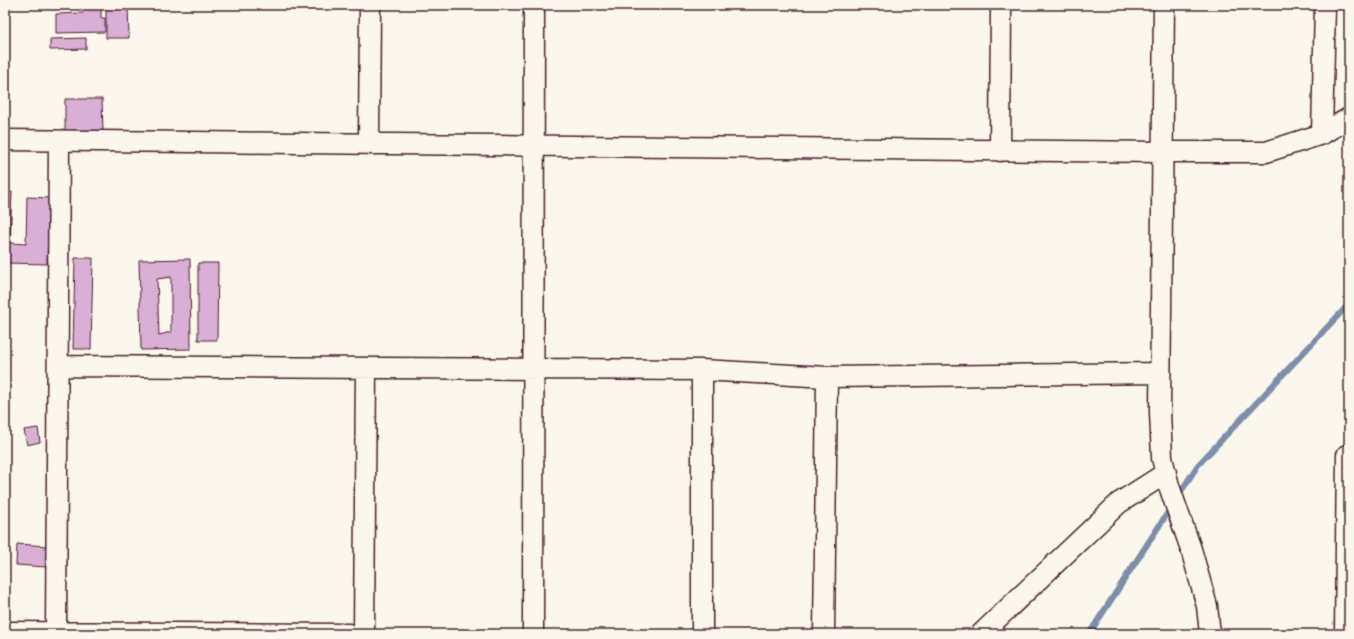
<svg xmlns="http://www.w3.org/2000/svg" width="1354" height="639" viewBox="0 0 1354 639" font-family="'Shantell Sans',sans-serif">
	<rect width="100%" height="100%" fill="#fbf7ec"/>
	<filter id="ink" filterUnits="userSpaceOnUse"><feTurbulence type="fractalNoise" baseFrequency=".025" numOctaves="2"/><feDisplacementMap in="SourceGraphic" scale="8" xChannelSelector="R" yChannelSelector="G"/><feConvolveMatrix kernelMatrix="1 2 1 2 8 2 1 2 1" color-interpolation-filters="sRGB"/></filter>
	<g filter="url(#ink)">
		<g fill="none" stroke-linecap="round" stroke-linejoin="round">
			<!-- stream -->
			<path stroke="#7d8eaa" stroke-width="6" d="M1178,496L1198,465L1349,304
				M1089,634L1172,506"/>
		</g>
		<!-- building -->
		<path fill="#d9afd6" stroke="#4a1f2b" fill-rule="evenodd" d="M47,5H70V8H47Z
			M83,5H101V18H105V32L56,33V14L83,13Z
			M106,5H128L129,38H106Z
			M86,38V49L50,50V39Z
			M5,43H6L7,127H5Z
			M65,99H102L103,132H65Z
			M5,192H12L10,243L26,244L27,197L49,198L47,264L5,263Z
			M75,258H93L91,349H73Z
			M190,259L191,349L141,350L139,260ZM171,277V332L159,335L157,279Z
			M198,263H218L217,340H198Z
			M5,273L8,366H5Z
			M38,428L40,442L27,445L24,430Z
			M17,544L47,546L46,567L16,565Z"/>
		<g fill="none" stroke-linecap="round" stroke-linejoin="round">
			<!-- minor casing -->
			<g stroke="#4a1f2b" stroke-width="23">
				<path id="minor" d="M1164,5L1160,412L1162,458L1169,486L1191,549L1207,606L1210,634
					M1322,134L1325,5
					M5,140L1162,152H1266L1322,134L1349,118
					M369,144L370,5
					M1000,151L1001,5
					M58,366L702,370L827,377L1160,373
					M5,632L349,634
					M56,632L59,141
					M364,634L366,368
					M533,634L534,5
					M702,634V370
					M824,634L827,377
					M981,634L1119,503L1166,473
					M1345,634L1347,455H1349"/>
			</g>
			<!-- minor -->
			<use href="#minor" stroke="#fbf7ec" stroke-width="20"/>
		</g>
	</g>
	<!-- margin -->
	<rect width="1354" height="639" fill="none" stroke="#fbf7ec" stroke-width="20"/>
	<rect x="10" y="10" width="1334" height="619" fill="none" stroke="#4a1f2b" stroke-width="1.5" filter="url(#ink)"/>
</svg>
